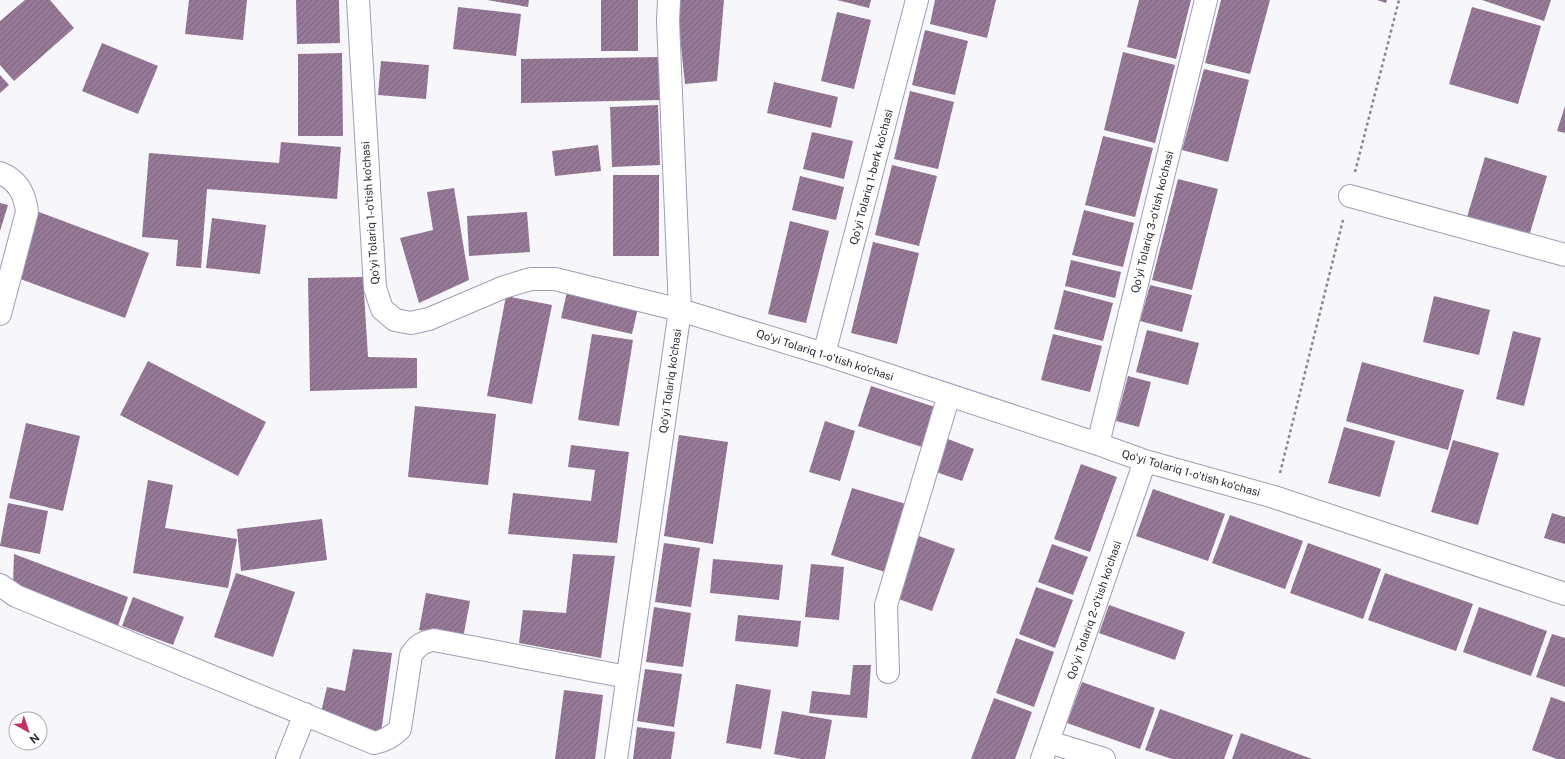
<svg xmlns="http://www.w3.org/2000/svg" width="1565" height="759" viewBox="0 0 1565 759" font-family="'Public Sans',sans-serif">
	<defs>
		<pattern id="building-hatch" width="6" height="6" patternUnits="userSpaceOnUse"><rect width="6" height="6" fill="#967997"/><path d="M-1 1l2-2M0 6l6-6M5 7l2-2" fill="none" stroke="#7b637c"/></pattern>
	</defs>
	<rect width="100%" height="100%" fill="#f7f6fb"/>
	<!-- building -->
	<path fill="url(#building-hatch)" d="M25,0H50L74,28L14,81L0,65V21Z
		M189,0H247L243,40L185,34Z
		M296,0H339L340,43L297,44Z
		M487,0H529L528,7Z
		M601,0H638V51H601Z
		M676,0H724L717,81L685,84Z
		M837,0H871L869,8Z
		M935,0H996L987,38L930,24Z
		M1139,0H1191L1176,59L1127,47Z
		M1221,0H1270L1250,74L1205,63Z
		M1377,0H1387L1386,3Z
		M1482,0H1551L1544,21Z
		M458,7L521,14L516,56L453,49Z
		M1472,7L1541,26L1518,104L1449,84Z
		M837,12L871,20L854,89L821,81Z
		M925,30L968,41L955,95L912,85Z
		M102,43L158,66L138,114L82,91Z
		M1123,52L1175,65L1155,143L1104,130Z
		M342,53L343,136H298V54Z
		M661,57V100L521,103V59Z
		M381,61L429,65L426,99L378,95Z
		M1204,69L1249,80L1228,162L1182,150Z
		M0,75L9,85L0,93Z
		M774,82L838,97L831,128L767,113Z
		M910,91L954,102L938,169L894,159Z
		M658,105L660,165L612,167L610,107Z
		M1565,106V133L1557,131Z
		M812,132L853,141L844,179L803,169Z
		M1103,136L1153,148L1135,217L1085,205Z
		M281,142L341,147L337,199L207,189L201,268L176,266L178,240L142,237L149,153L279,163Z
		M598,145L601,171L555,176L552,151Z
		M1485,157L1547,176L1529,236L1467,217Z
		M892,165L937,176L919,246L875,235Z
		M613,175H659V256H613Z
		M800,176L844,187L836,220L792,210Z
		M1178,179L1218,189L1192,290L1152,280Z
		M454,188L469,280L419,303L400,238L433,230L427,192Z
		M0,203L8,205L0,231Z
		M1084,210L1134,223L1123,267L1072,255Z
		M39,212L149,253L125,318L15,277Z
		M527,212L530,252L469,256L467,216Z
		M212,218L266,225L260,274L206,268Z
		M790,221L829,231L806,323L768,314Z
		M873,242L919,253L897,344L851,333Z
		M1071,260L1121,272L1115,298L1065,286Z
		M363,277L368,357L417,358V388L310,391L308,278Z
		M1150,285L1192,295L1182,332L1140,321Z
		M1064,290L1113,303L1103,341L1054,329Z
		M567,292L638,308L632,334L561,318Z
		M506,296L552,305L532,404L487,396Z
		M1434,296L1490,310L1479,355L1423,342Z
		M1147,330L1199,343L1188,385L1136,372Z
		M1513,331L1541,338L1524,406L1496,399Z
		M592,334L633,340L619,426L578,420Z
		M1053,334L1102,346L1090,392L1041,380Z
		M148,361L266,422L238,476L120,415Z
		M1362,362L1464,390L1448,450L1346,421Z
		M1128,376L1151,382L1139,427L1116,421Z
		M871,386L938,408L925,448L858,426Z
		M415,406L496,414L488,485L408,477Z
		M825,421L855,431L840,481L809,472Z
		M26,423L80,436L63,511L9,498Z
		M1344,427L1395,441L1380,497L1328,483Z
		M679,435L728,442L713,544L664,536Z
		M948,439L974,449L962,481L936,472Z
		M1453,440L1499,453L1478,525L1431,512Z
		M571,445L629,452L617,543L508,534L513,493L591,501L595,470L568,467Z
		M1081,464L1117,477L1090,552L1054,539Z
		M148,480L173,485L165,528L237,539L228,588L133,573Z
		M852,488L906,504L885,572L831,555Z
		M1153,489L1225,514L1208,561L1136,536Z
		M8,503L48,511L40,554L0,546Z
		M1552,513L1565,517V544L1544,538Z
		M1230,515L1303,541L1285,589L1212,563Z
		M322,519L327,560L241,571L237,529Z
		M919,536L955,549L932,611L896,598Z
		M664,543L700,548L691,607L655,602Z
		M1308,543L1381,569L1363,619L1290,593Z
		M1052,544L1088,557L1073,595L1038,582Z
		M14,554L128,597L118,626L13,584Z
		M573,554L615,556L601,658L519,643L523,610L566,613Z
		M713,559L783,565L779,600L710,593Z
		M811,564L844,567L839,620L805,617Z
		M236,573L295,592L273,657L214,637Z
		M1385,573L1473,604L1456,651L1368,620Z
		M1036,587L1073,600L1055,648L1019,634Z
		M426,593L470,601L463,638L419,630Z
		M133,597L184,617L173,645L122,626Z
		M1109,605L1185,632L1175,660L1099,633Z
		M654,607L691,613L683,667L646,662Z
		M1479,607L1547,631L1531,676L1463,652Z
		M738,615L801,621L798,647L735,641Z
		M1552,634L1565,638V687L1536,677Z
		M1016,638L1054,652L1034,707L996,693Z
		M353,649L392,653L381,733L321,712L327,687L345,691Z
		M853,665H871L867,718L809,713L812,691L850,695Z
		M645,669L682,674L674,727L637,721Z
		M1082,682L1155,708L1140,749L1067,723Z
		M736,684L771,690L761,749L726,743Z
		M564,690L603,695L595,759H555Z
		M1551,697L1565,702V759H1557L1532,750Z
		M994,698L1032,712L1015,759H971Z
		M1160,709L1233,735L1224,759H1172L1145,750Z
		M782,711L832,720L825,759H801L774,754Z
		M637,727L675,732L671,759H633Z
		M1241,733L1312,759H1232Z"/>
	<g fill="none" stroke-linecap="round" stroke-linejoin="round">
		<!-- minor casing -->
		<g stroke="#a19cb6" stroke-width="24">
			<path id="minor" d="M358,0L375,288L382,309L395,320L411,323L429,319L504,287L531,279H555L680,310L824,354L1098,444L1145,461L1274,497L1565,594
				M0,173C18,180 25,194 27,212L0,314
				M1350,196L1565,255
				M824,354L917,0
				M1098,444L1206,0
				M0,585L16,596L374,743C385,741 392,737 400,729L411,655C418,645 422,642 434,640L627,677
				M888,672L886,605L949,395
				M1049,742L1104,759
				M287,759L305,714
				M616,759L680,310L668,21L669,0
				M1042,759L1145,461"/>
		</g>
		<!-- path -->
		<path stroke="#89878f" stroke-width="2.5" stroke-dasharray="3 3" stroke-linecap="butt" d="M1355,172L1399,0
			M1280,473L1343,220"/>
		<!-- minor -->
		<use href="#minor" stroke="#fff" stroke-width="22"/>
	</g>
	<g text-anchor="middle" stroke-width="3" stroke-linejoin="round" paint-order="stroke">
		<!-- street labels -->
		<g font-size="11" fill="#2d2b35" stroke="#fff">
			<text transform="translate(871 177) rotate(-75)" y="4">Qo'yi Tolariq 1-berk ko'chasi</text>
			<text transform="translate(370 213) rotate(-94)" y="4">Qo'yi Tolariq 1-o'tish ko'chasi</text>
			<text transform="translate(1152 222) rotate(-76)" y="4">Qo'yi Tolariq 3-o'tish ko'chasi</text>
			<text transform="translate(825 355) rotate(18)" y="4">Qo'yi Tolariq 1-o'tish ko'chasi</text>
			<text transform="translate(670 381) rotate(-82)" y="4">Qo'yi Tolariq ko'chasi</text>
			<text transform="translate(1191 473) rotate(16)" y="4">Qo'yi Tolariq 1-o'tish ko'chasi</text>
			<text transform="translate(1094 610) rotate(-71)" y="4">Qo'yi Tolariq 2-o'tish ko'chasi</text>
		</g>
	</g>
	<!-- north arrow -->
	<g transform="translate(28 731) rotate(140)"><circle r="19" fill="#ffffff" stroke="#abaaae"/>
	<path d="M0-3L7 15L0 10L-7 15Z" fill="#c13465"/>
	<text y="-6" font-size="11" font-weight="bold" text-anchor="middle" fill="#2d2b35">N</text>
	</g>
</svg>
